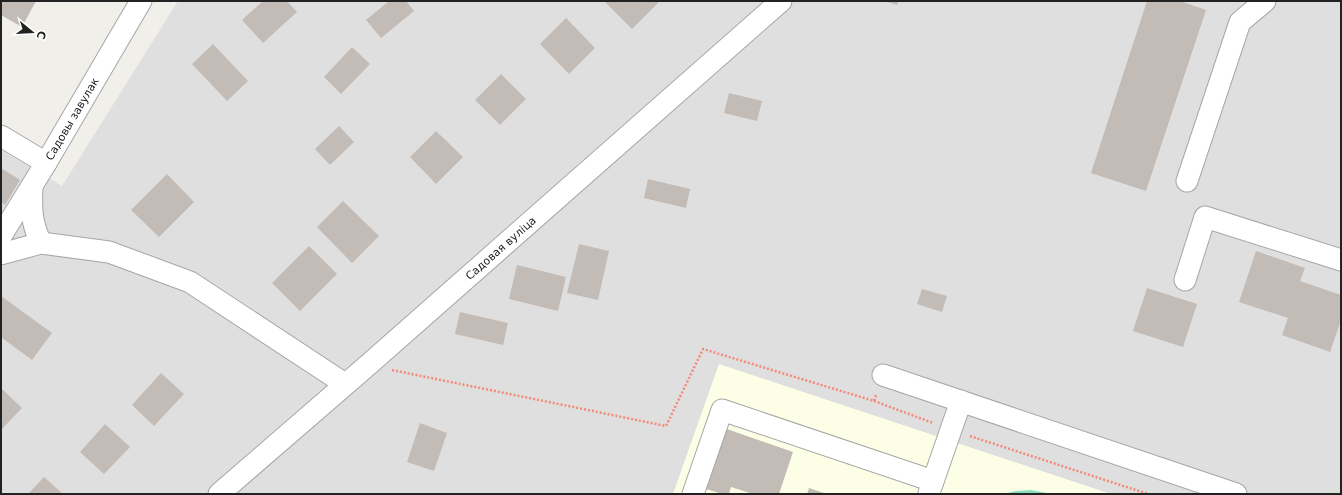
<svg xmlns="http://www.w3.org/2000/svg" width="1342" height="495" viewBox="0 0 1342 495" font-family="'DejaVu Sans',sans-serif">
	<rect width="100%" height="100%" fill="#f1efe9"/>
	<!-- residential -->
	<path fill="#e0dfdf" d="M178,1H1341V494H1V150L62,186Z"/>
	<!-- education -->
	<path fill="#fdfee6" d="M719,364L1111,494H673Z"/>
	<!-- pitch -->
	<path fill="#8cdcc0" d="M1031,490L1052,494H1002L1016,491Z"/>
	<!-- building -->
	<path fill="#c2bbb6" d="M1,1H36L22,27L1,15Z
		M263,1H287L297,12L263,43L242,20Z
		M389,1H406L414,11L381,38L366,20Z
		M604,1H660L632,29Z
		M885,1H899L897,5Z
		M1147,1H1180L1206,10L1146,191L1091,173Z
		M566,18L595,48L569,74L540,44Z
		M213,44L248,81L227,101L192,64Z
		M352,47L370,64L341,94L324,77Z
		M501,74L526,99L500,125L475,100Z
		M729,93L762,101L757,121L724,113Z
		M339,126L354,142L330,165L315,149Z
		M436,131L463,157L436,184L410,157Z
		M1,168L20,180L5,205L1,202Z
		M167,174L194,202L159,237L131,210Z
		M648,179L690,189L686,208L644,198Z
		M343,201L379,236L352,263L317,227Z
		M579,244L609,251L598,300L567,293Z
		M309,246L337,274L300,311L272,283Z
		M1256,251L1305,268L1300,281L1341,295V320L1330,352L1282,335L1288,318L1239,302Z
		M517,265L566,277L558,311L509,299Z
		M1147,288L1197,304L1183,347L1133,331Z
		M922,289L947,296L942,312L917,304Z
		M1,296L52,333L32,360L1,337Z
		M460,312L508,323L503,345L455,334Z
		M161,373L184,394L154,426L132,405Z
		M1,388L22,408L1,430Z
		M420,423L447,433L434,471L407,462Z
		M105,424L130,447L104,474L80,452Z
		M724,428L793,452L779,494H753L731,487L729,494H722L703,488Z
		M44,477L63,494H28Z
		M809,488L827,494H807Z"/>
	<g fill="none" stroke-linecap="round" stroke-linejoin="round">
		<!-- minor casing -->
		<g stroke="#a6a6a6" stroke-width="23">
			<g id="minor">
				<path d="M1,136L46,163"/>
				<path d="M1187,181L1240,22L1265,1"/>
				<path d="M32,186C31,209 31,222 41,243"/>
				<path id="s1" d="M1,236L46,163L141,1"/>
				<path d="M1,254L41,243L109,252L190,282L345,384"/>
				<path d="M1185,280L1205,217L1341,260"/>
				<path d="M883,375L1236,494"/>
				<path d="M929,493L961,401"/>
				<path id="s2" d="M219,494L368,365L781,1"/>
				<path d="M693,494L722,410L933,481"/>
			</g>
		</g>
		<!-- path -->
		<path stroke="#f48978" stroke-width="2.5" stroke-dasharray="2 2" stroke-linecap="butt" d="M392,370L666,426L703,349L874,401L876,395
			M874,401L933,423
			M970,436L1148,494"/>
		<!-- minor -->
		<use href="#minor" stroke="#fff" stroke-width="21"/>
	</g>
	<g text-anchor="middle" stroke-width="3" stroke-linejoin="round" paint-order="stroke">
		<!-- street labels -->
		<g font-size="11" fill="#222" stroke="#fff">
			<text dy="4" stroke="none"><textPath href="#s1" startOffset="137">Садовы завулак</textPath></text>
			<text dy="4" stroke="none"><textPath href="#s2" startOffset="374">Садовая вуліца</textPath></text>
		</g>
	</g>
	<!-- border -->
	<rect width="1342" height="495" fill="none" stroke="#222222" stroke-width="4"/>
	<!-- north arrow -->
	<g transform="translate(32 32) rotate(108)" stroke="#ffffff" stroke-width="3" paint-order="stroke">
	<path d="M0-3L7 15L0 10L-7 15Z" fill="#222222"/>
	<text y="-6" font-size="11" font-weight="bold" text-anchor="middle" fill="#222222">С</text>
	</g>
</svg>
